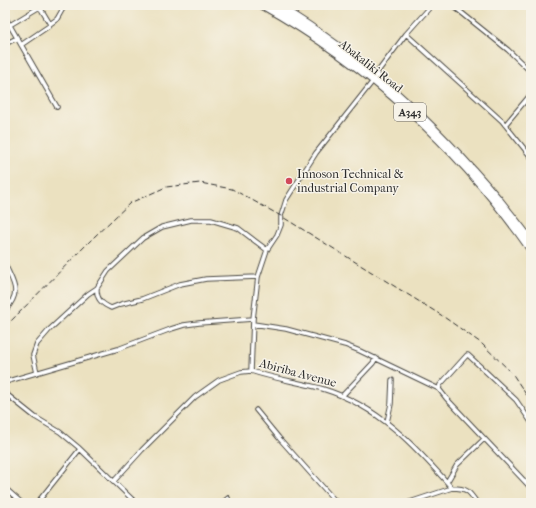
<svg xmlns="http://www.w3.org/2000/svg" width="536" height="508" viewBox="0 0 536 508" font-family="'IM FELL French Canon',serif">
	<rect width="100%" height="100%" fill="#f7f3e8"/>
	<filter id="ink" filterUnits="userSpaceOnUse"><feTurbulence type="fractalNoise" baseFrequency=".025" numOctaves="2"/><feDisplacementMap in="SourceGraphic" scale="8" xChannelSelector="R" yChannelSelector="G"/><feConvolveMatrix kernelMatrix="1 2 1 2 8 2 1 2 1" color-interpolation-filters="sRGB"/></filter>
	<filter id="wash" filterUnits="userSpaceOnUse"><feTurbulence type="fractalNoise" baseFrequency=".012" numOctaves="4" result="noise"/><feDisplacementMap in="SourceGraphic" scale="16" xChannelSelector="R" yChannelSelector="G"/><feGaussianBlur stdDeviation="0.9" result="paint"/><feColorMatrix in="noise" values="0 0 0 0 0 0 0 0 0 0 0 0 0 0 0 0 0 1.4 0 .05"/><feComposite in="paint" operator="in"/></filter>
	<g filter="url(#wash)">
		<rect width="100%" height="100%" fill="#ebe1c0"/>
	</g>
	<g filter="url(#ink)">
		<g fill="none" stroke-linecap="round" stroke-linejoin="round">
			<!-- street casing -->
			<g stroke="#484641" stroke-width="5.5">
				<path id="street" d="M452,5L508,50L531,72
					M527,5L531,7
					M5,17L57,107
					M50,24L57,19L65,5
					M10,25L38,8L41,9L50,24L49,26L21,45
					M406,34L502,121L531,157
					M5,44L17,38
					M376,74L406,34L432,5
					M505,125L531,94
					M5,264C14,285 22,291 5,311
					M97,288C96,299 102,304 111,308L121,304L142,299L180,284L206,279L258,277
					M253,324L286,329L345,345L360,351L439,389
					M251,371L253,319L258,277L267,250L277,235L281,225V216L286,200L316,153L373,81
					M37,373L33,355L37,344L50,329L88,294L97,288L108,271L143,238L162,227L191,220H211L238,228L267,250
					M5,382L118,349L171,329L184,325L199,323L253,319
					M5,393L35,417L60,432L78,447L136,503
					M342,396L373,363L376,358
					M256,410L279,438L337,503
					M387,422L391,404L392,380
					M531,422L516,400L468,355H467L440,385L439,389L446,398L531,488
					M114,481L142,450L195,397L219,380L241,372L251,371C275,379 299,382 323,389C379,406 415,446 452,488C467,488 469,491 477,503
					M447,482L457,465L484,439
					M5,488L22,503
					M37,503L80,449
					M222,503L228,498
					M407,503L452,488"/>
			</g>
			<!-- highway casing -->
			<g stroke="#484641" stroke-width="9">
				<path id="highway" d="M262,5C369,65 461,149 531,250
					M276,5C365,58 433,122 499,200C510,214 521,227 531,241"/>
			</g>
			<!-- street -->
			<use href="#street" stroke="#fff" stroke-width="3.5"/>
			<!-- highway -->
			<use href="#highway" stroke="#fff" stroke-width="7"/>
			<!-- rail -->
			<path stroke="#2b2b2b" stroke-width="1" stroke-dasharray="6 3" stroke-linecap="butt" d="M5,327L94,237L130,203L166,187L200,183L232,189L281,216L441,315L481,343L512,373L531,402"/>
		</g>
	</g>
	<!-- markers -->
	<circle fill="#d1495b" stroke="#f7f3e8" stroke-width="1.5" cx="289" cy="181" r="4"/>
	<g text-anchor="middle" stroke-width="3" stroke-linejoin="round" paint-order="stroke">
		<!-- shield labels -->
		<rect fill="#f7f3e8" stroke="#686764" stroke-width="1" x="394" y="103" width="32" height="18" rx="3"/>
		<g font-size="11" font-weight="bold" fill="#2b2b2b">
			<text x="410" y="116">A343</text>
		</g>
		<!-- street labels -->
		<g font-size="12" fill="#2b2b2b" stroke="#f7f3e8">
			<text transform="translate(371 66) rotate(38)" y="4">Abakaliki Road</text>
			<text transform="translate(298 373) rotate(15)" y="4">Abiriba Avenue</text>
		</g>
		<!-- poi labels -->
		<g font-size="12" fill="#2b2b2b" stroke="#f7f3e8" text-anchor="start">
			<text x="297" y="178">Innoson Technical &amp;<tspan x="297" dy="14">industrial Company</tspan></text>
		</g>
	</g>
	<!-- margin -->
	<rect width="536" height="508" fill="none" stroke="#f7f3e8" stroke-width="20"/>
</svg>
